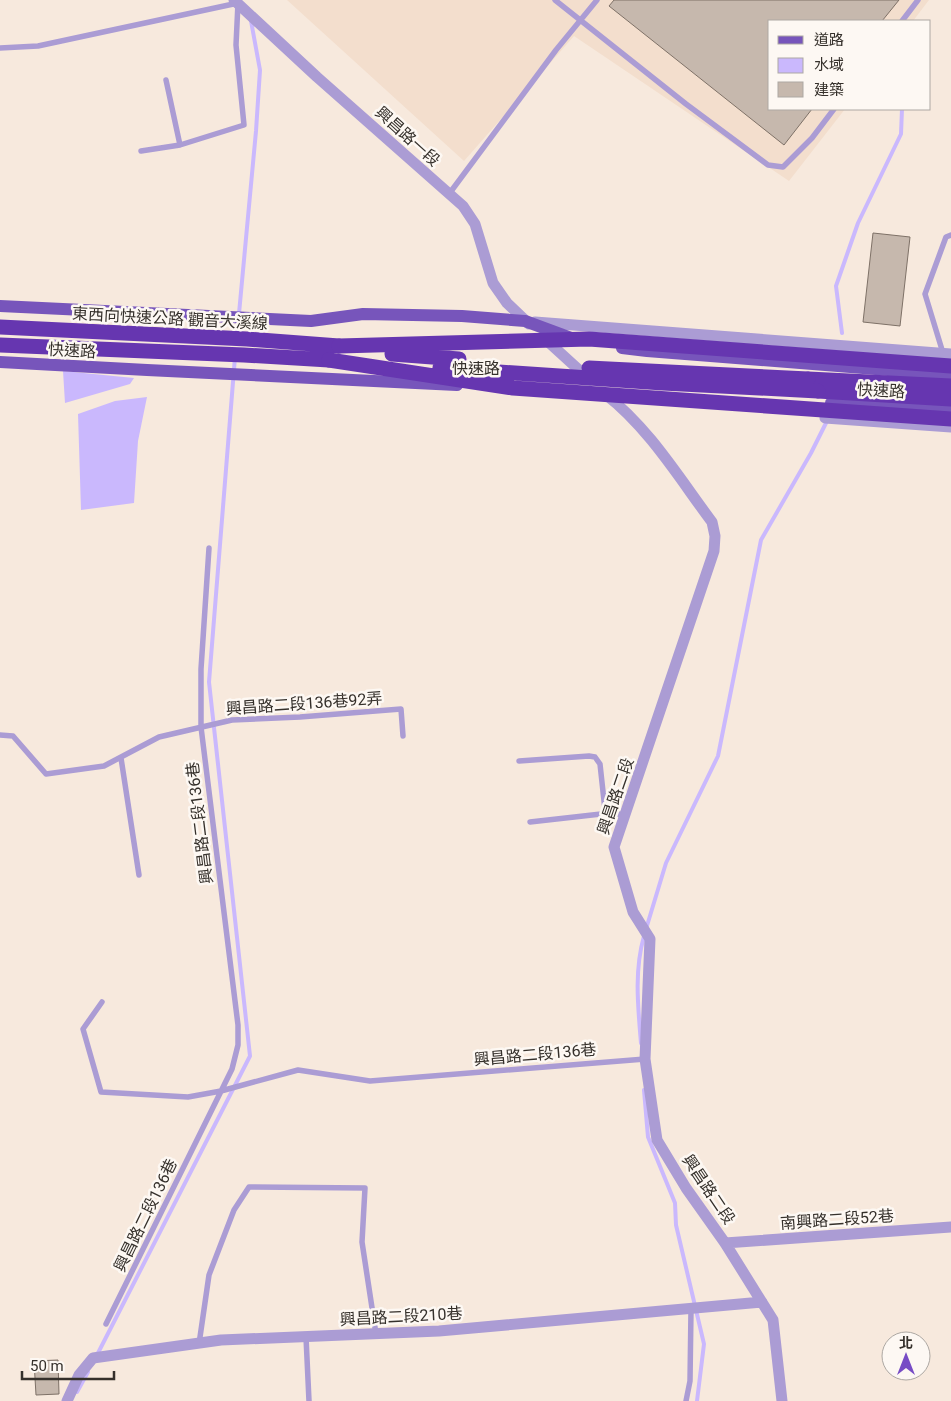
<svg xmlns="http://www.w3.org/2000/svg" width="951" height="1401" viewBox="0 0 951 1401" font-family="Roboto,'Noto Sans TC',sans-serif">
	<rect width="100%" height="100%" fill="#f7e9dd"/>
	<!-- built -->
	<path fill="#f3decd" d="M287,0H929L913,21H770V109H845L789,181L574,36L464,161Z"/>
	<!-- water -->
	<path fill="#cab8fd" d="M63,371L134,378L130,384L65,403Z
		M147,397L138,441L134,503L81,510L78,414L115,401Z"/>
	<g fill="none" stroke-linecap="round" stroke-linejoin="round">
		<!-- stream -->
		<path stroke="#cab8fd" stroke-width="4" d="M842,333L836,286L858,223L901,134L902,109
			M237,335L256,131L260,70L251,21
			M646,929L666,863L718,756L761,540L811,453L827,421
			M641,1043C638,1007 634,971 644,936
			M644,1090L648,1137L675,1203L676,1225L704,1344L697,1401
			M97,1355L250,1056L209,682L235,357
			M77,1392L88,1372"/>
	</g>
	<!-- building -->
	<path fill="#c6b8ad" stroke="#7e7167" d="M614,0H899L882,21H770V109H812L784,145L609,6Z
		M873,233L910,237L900,326L863,322Z
		M58,1360L59,1394L36,1395L34,1361Z"/>
	<g fill="none" stroke-linecap="round" stroke-linejoin="round">
		<!-- lane -->
		<path stroke="#ab9cd4" stroke-width="5.5" d="M555,0L686,104L768,165L783,167L812,138L834,109
			M902,21L918,0
			M0,48L38,46L238,3L236,45L244,125L180,145L141,151
			M166,80L180,145
			M449,194L556,50L597,0
			M943,353L925,294L946,237L951,235
			M0,735L13,736L46,774L104,766L159,737L232,720L300,717L401,709L403,736
			M121,758L139,875
			M519,761L589,756L595,757L600,764L605,810L625,816
			M530,822L601,814L605,810
			M102,1002L83,1029L101,1092L188,1097L221,1091L298,1070L370,1081L645,1059
			M106,1324L232,1069L238,1045V1025L201,727V669L209,548
			M306,1337L309,1401
			M199,1344L209,1275L234,1210L249,1187L365,1188L362,1242L376,1334
			M686,1401L690,1381L691,1310"/>
		<!-- street -->
		<path stroke="#ab9cd4" stroke-width="11" d="M234,0L317,77L463,206L475,224L493,283L507,303L529,324
			M535,322L951,354
			M544,338L590,380
			M605,394C649,428 679,478 712,522L715,536L714,551L614,847L633,912L650,939L645,1059L657,1140L686,1188L725,1243L773,1320L782,1401
			M825,418L951,427
			M725,1243L951,1227
			M67,1401L79,1375L93,1358L221,1340L439,1331L762,1302"/>
		<!-- primary -->
		<path stroke="#75b" stroke-width="12" d="M0,306L311,321L363,314L462,316L525,321L571,338
			M622,348L647,351L951,375
			M0,362L147,370L457,385
			M831,403L951,410"/>
		<!-- highway -->
		<path stroke="#6636b0" stroke-width="15" d="M0,327L247,339L339,346
			M0,345L244,355L329,360
			M808,379L951,386
			M818,391L951,399"/>
		<!-- highway-bridge -->
		<path stroke="#6636b0" stroke-width="15" d="M339,346L589,339L951,366
			M392,354L459,359
			M329,360L513,388L951,419
			M440,368L663,383L818,391
			M589,368L808,379"/>
	</g>
	<g text-anchor="middle" stroke-width="5" stroke-linejoin="round" paint-order="stroke">
		<!-- street labels -->
		<g font-size="16" fill="#35302b" stroke="#fdf8f3">
			<text transform="translate(408 136) rotate(42)" y="6">興昌路一段</text>
			<text transform="translate(170 318) rotate(3)" y="6">東西向快速公路 觀音大溪線</text>
			<text transform="translate(72 350) rotate(3)" y="6">快速路</text>
			<text x="476" y="374">快速路</text>
			<text transform="translate(881 390) rotate(3)" y="6">快速路</text>
			<text transform="translate(304 703) rotate(-4)" y="6">興昌路二段136巷92弄</text>
			<text transform="translate(615 796) rotate(-71)" y="6">興昌路二段</text>
			<text transform="translate(199 823) rotate(-97)" y="6">興昌路二段136巷</text>
			<text transform="translate(535 1054) rotate(-5)" y="6">興昌路二段136巷</text>
			<text transform="translate(709 1189) rotate(56)" y="6">興昌路二段</text>
			<text transform="translate(145 1215) rotate(-64)" y="6">興昌路二段136巷</text>
			<text transform="translate(837 1219) rotate(-4)" y="6">南興路二段52巷</text>
			<text transform="translate(401 1316) rotate(-3)" y="6">興昌路二段210巷</text>
		</g>
	</g>
	<!-- legend -->
	<rect x="768" y="20" width="162" height="90" fill="#fdf8f3" stroke="#ada8a3"/>
	<rect x="778" y="36" width="25" height="8" fill="#7755bb" stroke="#ada8a3"/>
	<text x="814" y="45" font-size="15" fill="#35302b">道路</text>
	<rect x="778" y="58" width="25" height="15" fill="#cab8fd" stroke="#ada8a3"/>
	<text x="814" y="70" font-size="15" fill="#35302b">水域</text>
	<rect x="778" y="82" width="25" height="15" fill="#c6b8ad" stroke="#ada8a3"/>
	<text x="814" y="95" font-size="15" fill="#35302b">建築</text>
	<!-- north arrow -->
	<g transform="translate(906 1356)"><circle r="24" fill="#fdf8f3" stroke="#ada8a3"/>
	<path d="M0-4L9 19L0 12L-9 19Z" fill="#774cc5"/>
	<text y="-8" font-size="14" font-weight="bold" text-anchor="middle" fill="#35302b">北</text>
	</g>
	<!-- scale -->
	<path d="M22 1371v8h92v-8" fill="none" stroke="#35302b" stroke-width="2.5"/>
	<text x="30" y="1371" font-size="15" fill="#35302b" stroke="#fdf8f3" stroke-width="4" paint-order="stroke">50 m</text>
</svg>
